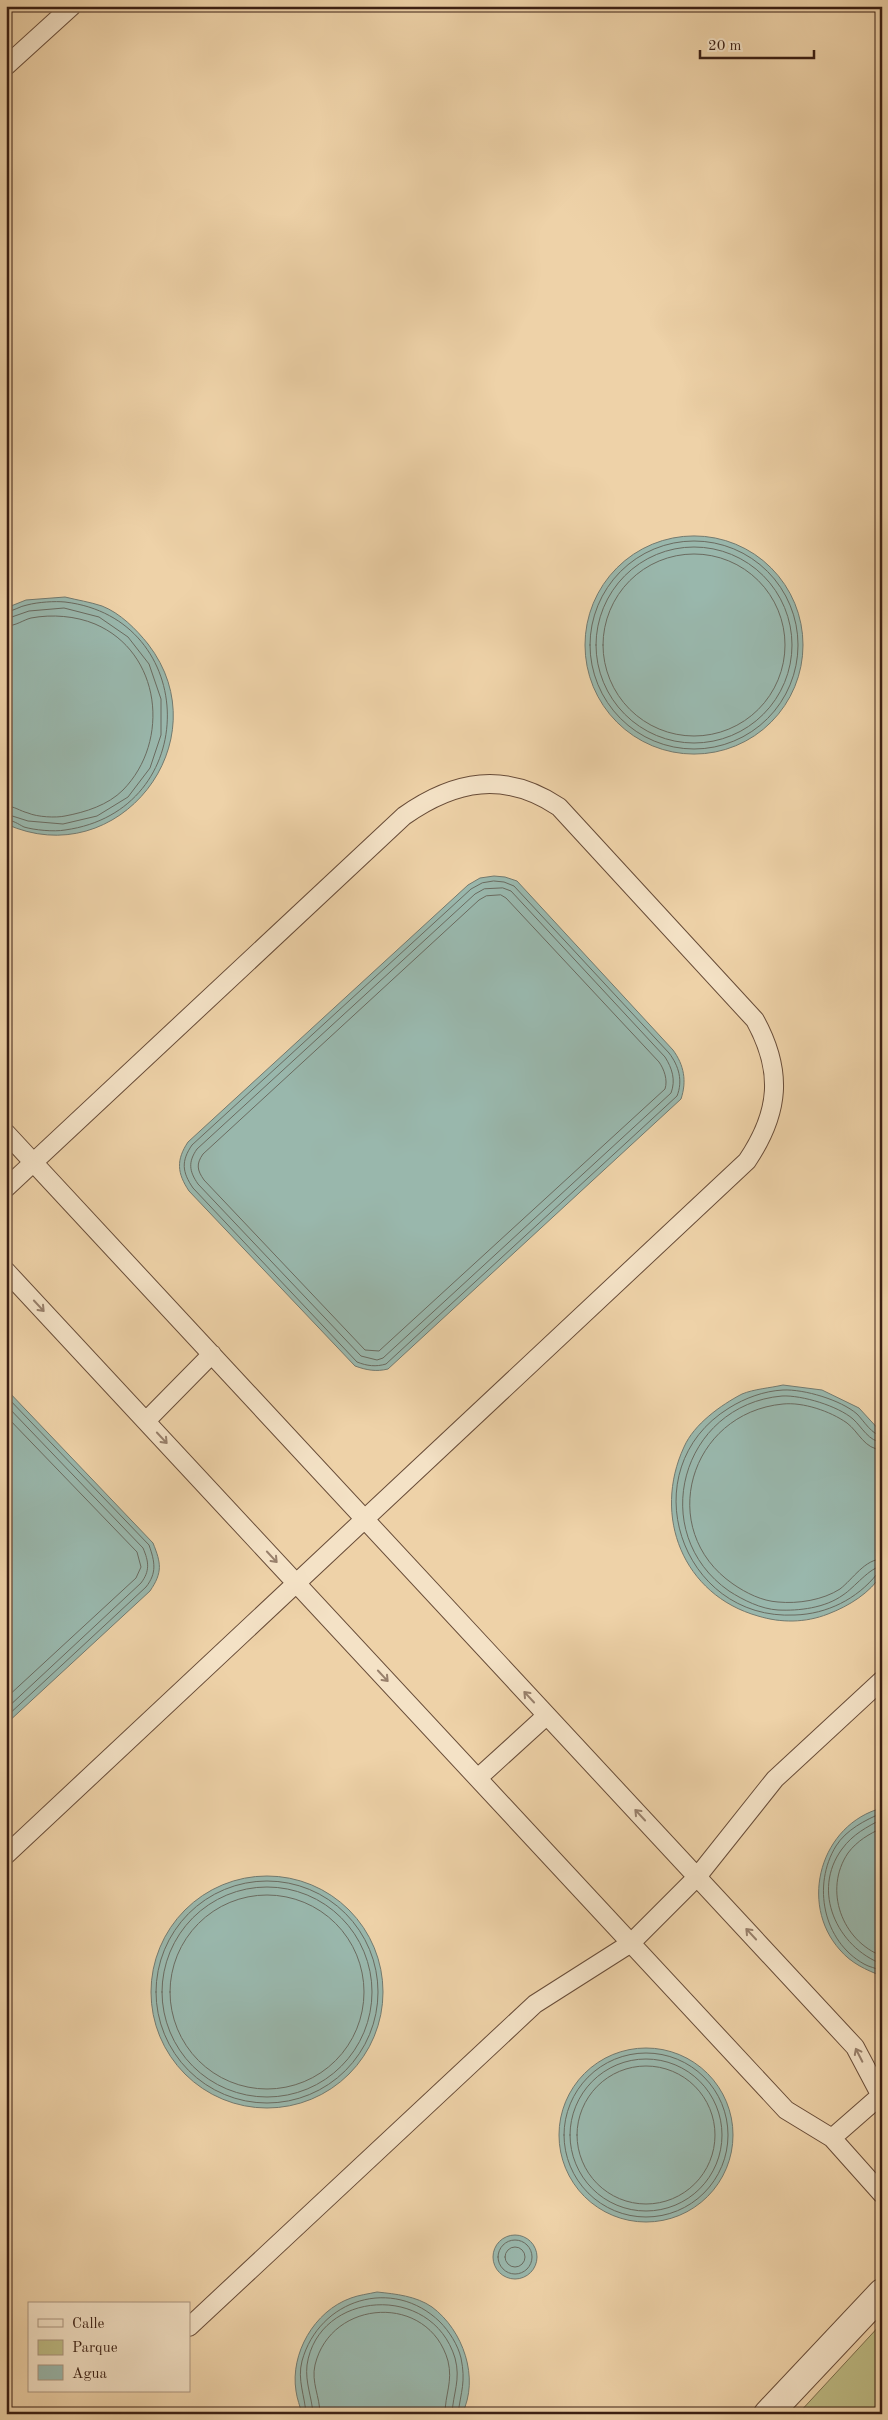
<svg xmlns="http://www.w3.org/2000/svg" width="888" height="2420" viewBox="0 0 888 2420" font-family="'Old Standard TT',serif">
	<rect width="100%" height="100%" fill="#eed2a8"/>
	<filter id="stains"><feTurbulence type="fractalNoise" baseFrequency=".004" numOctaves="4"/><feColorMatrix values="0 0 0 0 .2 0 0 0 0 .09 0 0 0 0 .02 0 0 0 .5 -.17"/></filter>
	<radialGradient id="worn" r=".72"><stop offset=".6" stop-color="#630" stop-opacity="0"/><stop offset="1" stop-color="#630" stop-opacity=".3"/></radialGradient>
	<!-- green -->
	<path fill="#bdbb84" stroke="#7c6d4c" d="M882,2323V2414H798Z"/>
	<!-- water -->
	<path fill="#99b7ac" stroke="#737a6f" d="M585 645a109 109 0 1 1 218 0a109 109 0 1 1-218 0Z
		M65,597C77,600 90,602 102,606C120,613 136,629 148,644C223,741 118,875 6,824V608L26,600Z
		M494,876L505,877L517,881L673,1050C684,1065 687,1081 681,1099L388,1369C376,1372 366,1370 355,1366L189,1191C177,1173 176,1160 188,1142L468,885L480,878Z
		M783,1385L822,1390L859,1408L882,1433V1574C870,1593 849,1606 828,1614C805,1623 781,1623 758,1616C683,1595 652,1516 684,1447C694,1424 721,1405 742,1394C754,1389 770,1388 783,1385Z
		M6,1389L153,1543C161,1563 163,1572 150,1591L6,1724Z
		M882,1808V1976C866,1970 851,1963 840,1950C798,1903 821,1824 882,1808Z
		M151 1992a116 116 0 1 1 232 0a116 116 0 1 1-232 0Z
		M559 2135a87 87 0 1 1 174 0a87 87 0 1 1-174 0Z
		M493 2257a22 22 0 1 1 44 0a22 22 0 1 1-44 0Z
		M377,2292C396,2294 416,2296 432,2307C463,2330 480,2378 462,2414H302C300,2406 297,2399 296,2391C290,2354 314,2311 351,2298C359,2295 368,2294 377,2292Z"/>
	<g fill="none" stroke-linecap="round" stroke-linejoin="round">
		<!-- shore -->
		<path stroke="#6a6b60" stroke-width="1" d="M590 645a104 104 0 1 1 208 0a104 104 0 1 1-208 0Z
			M596 645a98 98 0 1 1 196 0a98 98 0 1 1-196 0Z
			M603 645a91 91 0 1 1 182 0a91 91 0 1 1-182 0Z
			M6,612C14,611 20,606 27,605C38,602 55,601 65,602C200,618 203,811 65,830C54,832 34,830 24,827C18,824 13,820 6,820
			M6,619L29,611L64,608L99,617L128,637L149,664L161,699V735L150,768L128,797L97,816L63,824L28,821L6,814
			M6,626C16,626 23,620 31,618C52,614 76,616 95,624C161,652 171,741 123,790C108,805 86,812 65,816C56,818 37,817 28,813C20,811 14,806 6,806
			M494,881L504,882L514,886L669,1053C679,1066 683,1081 677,1096L386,1364C376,1367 367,1366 357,1362L193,1188C182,1172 181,1161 192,1145L471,889L482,883Z
			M503,888L511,891L665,1057C672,1068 676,1080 671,1093L383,1358L377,1360L361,1356L198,1184C189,1171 188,1162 197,1149L475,894L484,889Z
			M501,895L506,898L659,1062C664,1069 668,1080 665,1089L379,1351L365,1350L204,1180C197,1170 196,1164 203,1154L479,900L486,896Z
			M6,1396L149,1545C155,1562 157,1573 146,1587L6,1717
			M6,1405L143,1548C149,1562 150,1571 141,1583L6,1709
			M6,1416L137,1552L141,1567L136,1578L6,1698
			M882,1436C872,1435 864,1421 857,1414C841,1400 804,1389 783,1390C764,1391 745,1398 729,1408C630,1469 680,1621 795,1615C827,1614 857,1599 877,1574L882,1572
			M882,1442C869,1442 862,1427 853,1419C838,1406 802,1395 782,1396C681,1405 646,1533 729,1591C743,1600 761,1609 778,1610C799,1611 825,1608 843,1595C854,1588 870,1567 882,1566
			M882,1450C864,1449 859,1432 847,1423C830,1411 803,1402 783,1404C689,1413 655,1530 733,1584C746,1593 762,1601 778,1602C798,1604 823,1600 840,1589C853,1579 865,1559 882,1559
			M882,1813C865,1820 846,1830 836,1846C812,1885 823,1941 864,1964C869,1967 876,1968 882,1971
			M882,1819C867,1827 853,1834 842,1849C811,1891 837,1947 882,1964
			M882,1828C869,1834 857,1841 848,1853C823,1890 842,1941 882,1956
			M156 1992a111 111 0 1 1 222 0a111 111 0 1 1-222 0Z
			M162 1992a105 105 0 1 1 210 0a105 105 0 1 1-210 0Z
			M170 1992a97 97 0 1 1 194 0a97 97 0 1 1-194 0Z
			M564 2135a82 82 0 1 1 164 0a82 82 0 1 1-164 0Z
			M570 2135a76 76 0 1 1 152 0a76 76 0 1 1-152 0Z
			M577 2135a69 69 0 1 1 138 0a69 69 0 1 1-138 0Z
			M498 2257a17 17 0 1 1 34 0a17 17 0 1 1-34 0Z
			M505 2257a10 10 0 1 1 20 0a10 10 0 1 1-20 0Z
			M306,2414C305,2396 297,2380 302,2361C319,2299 393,2276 440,2322C449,2331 458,2345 461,2358C466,2382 461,2391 458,2414
			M313,2414C312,2397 305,2383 307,2365C318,2290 432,2282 455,2358C461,2380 453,2393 452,2414
			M320,2414C320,2397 311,2382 315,2365C331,2298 429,2293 448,2361C453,2382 445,2394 445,2414"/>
		<!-- lane casing -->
		<g stroke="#684c38" stroke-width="20">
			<path id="lane" d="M6,66L72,6
				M6,1133L855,2047L882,2098
				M6,1188L404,816C455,780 505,771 559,807L755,1020C783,1071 780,1112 747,1161L6,1855
				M6,1271L786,2110L832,2138L882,2194
				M146,1421L212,1354
				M478,1778L546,1716
				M832,2138L880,2096
				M189,2327L535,2004L631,1943L697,1877L775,1779L882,1680"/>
		</g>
		<!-- street casing -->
		<g stroke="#684c38" stroke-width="30">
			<path id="street" d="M768,2414L882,2293"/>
		</g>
		<!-- lane -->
		<use href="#lane" stroke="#f4e2c6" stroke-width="18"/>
		<!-- street -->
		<use href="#street" stroke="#f4e2c6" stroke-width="28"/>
	</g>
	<!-- one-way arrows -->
	<defs><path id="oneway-shaft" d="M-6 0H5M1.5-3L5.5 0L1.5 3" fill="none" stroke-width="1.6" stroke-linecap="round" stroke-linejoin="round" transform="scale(1.25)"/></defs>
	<g stroke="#98806c">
		<use href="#oneway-shaft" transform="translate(39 1306) rotate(47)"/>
		<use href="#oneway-shaft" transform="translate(162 1438) rotate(47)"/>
		<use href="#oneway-shaft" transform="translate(272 1557) rotate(47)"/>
		<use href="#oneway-shaft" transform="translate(383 1676) rotate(47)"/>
		<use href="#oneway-shaft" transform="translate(529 1697) rotate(-133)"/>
		<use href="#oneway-shaft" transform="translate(640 1815) rotate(-133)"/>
		<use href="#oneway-shaft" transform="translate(751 1934) rotate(-133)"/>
		<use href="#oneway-shaft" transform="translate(859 2055) rotate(-117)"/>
	</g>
	<!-- margin -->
	<rect width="888" height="2420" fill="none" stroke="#eed2a8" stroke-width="25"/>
	<rect x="8" y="8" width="873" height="2405" fill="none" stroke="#3b1f13" stroke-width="2.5"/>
	<rect x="12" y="12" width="863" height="2395" fill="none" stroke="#3b1f13"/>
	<!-- legend -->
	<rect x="28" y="2302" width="162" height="90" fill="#f4e2c6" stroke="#aa947e"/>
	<rect x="38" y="2319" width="25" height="8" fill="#f4e2c6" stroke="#aa947e"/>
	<text x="72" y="2328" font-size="15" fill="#3b1f13">Calle</text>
	<rect x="38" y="2340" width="25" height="15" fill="#bdbb84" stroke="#aa947e"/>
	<text x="72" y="2352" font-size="15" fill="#3b1f13">Parque</text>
	<rect x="38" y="2365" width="25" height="15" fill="#99b7ac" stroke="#aa947e"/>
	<text x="72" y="2378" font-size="15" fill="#3b1f13">Agua</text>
	<!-- scale -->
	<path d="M700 50v8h114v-8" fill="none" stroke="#3b1f13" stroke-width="2.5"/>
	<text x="708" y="50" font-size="15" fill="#3b1f13" stroke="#f4e2c6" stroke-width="4" paint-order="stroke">20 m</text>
	<rect width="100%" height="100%" filter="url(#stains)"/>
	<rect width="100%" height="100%" fill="url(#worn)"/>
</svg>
